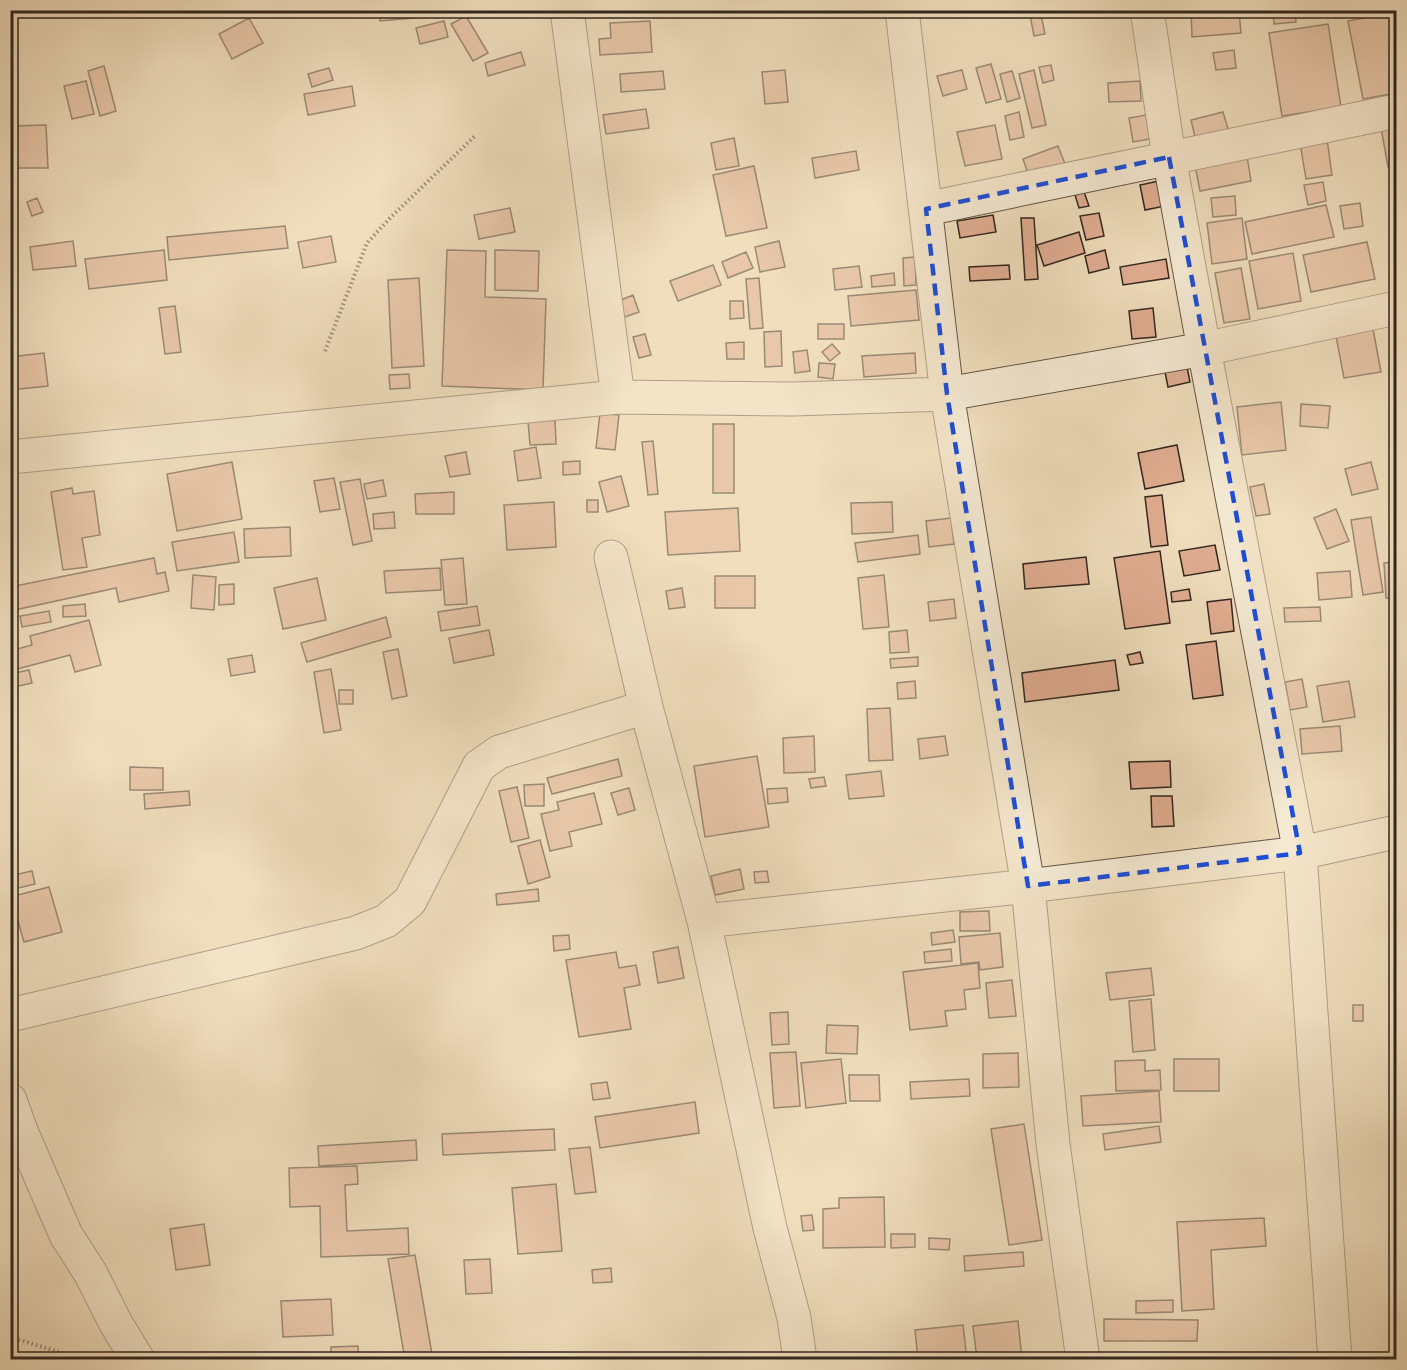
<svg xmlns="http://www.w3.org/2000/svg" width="1407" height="1370" viewBox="0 0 1407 1370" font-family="'Libre Caslon Text',serif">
	<rect width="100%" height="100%" fill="#f0debd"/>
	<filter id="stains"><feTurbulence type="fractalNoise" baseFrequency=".00333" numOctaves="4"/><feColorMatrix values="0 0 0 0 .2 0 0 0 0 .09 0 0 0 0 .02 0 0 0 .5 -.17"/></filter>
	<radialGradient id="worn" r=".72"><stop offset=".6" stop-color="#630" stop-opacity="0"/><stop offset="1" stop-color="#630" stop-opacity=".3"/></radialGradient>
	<!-- building -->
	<path fill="#e1ad92" stroke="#31261e" stroke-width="1.5" d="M379,10H447V15L380,21Z
		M1029,10H1040L1045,34L1034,36Z
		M1075,10H1095V17H1075Z
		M1191,10H1209L1210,15L1239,12L1241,33L1192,37Z
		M1273,10H1295L1296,22L1274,24Z
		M1396,12V93L1363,99L1348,21Z
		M466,16L488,53L473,61L451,24Z
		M249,18L263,43L232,59L219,34Z
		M444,21L448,37L420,44L416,28Z
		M650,21L652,52L600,55L599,39L611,38L610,23Z
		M1328,24L1341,107L1282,116L1269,33Z
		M1234,50L1236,68L1216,70L1213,53Z
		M521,52L525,65L488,76L485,63Z
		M991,64L1001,99L986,103L976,68Z
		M1051,65L1054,80L1043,83L1039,67Z
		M104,66L116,111L100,116L88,71Z
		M329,68L333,80L312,87L308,74Z
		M785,70L788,102L765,104L762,72Z
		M962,70L967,89L943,96L937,76Z
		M1034,70L1046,125L1032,128L1019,74Z
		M663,71L665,89L621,92L620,74Z
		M1012,71L1020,98L1007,102L1000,74Z
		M86,81L94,114L72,119L64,86Z
		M1140,81L1141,101L1109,102L1108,83Z
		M352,86L355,106L308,115L304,94Z
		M646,109L649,128L606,134L603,115Z
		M1019,112L1024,137L1010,140L1005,116Z
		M1223,112L1229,132L1196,141L1191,120Z
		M1146,115L1150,139L1133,142L1129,118Z
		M46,125L48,168H13L12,126Z
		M995,125L1002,159L965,166L957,132Z
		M1396,126V166L1388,167L1381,128Z
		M734,138L739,166L716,170L711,143Z
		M1327,139L1332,175L1306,179L1300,143Z
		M1058,146L1065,164L1029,176L1023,159Z
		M856,151L859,170L815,178L812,158Z
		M1247,156L1251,181L1200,191L1195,165Z
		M754,166L767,228L726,236L713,175Z
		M1159,181L1165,206L1145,210L1140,185Z
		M1323,182L1326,201L1308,205L1304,185Z
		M1084,192L1089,206L1079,208L1075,195Z
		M1235,196L1236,215L1213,217L1211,198Z
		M37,198L43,212L32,216L27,202Z
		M1360,203L1363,226L1344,229L1340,206Z
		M1326,205L1334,237L1252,254L1245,222Z
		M510,208L515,232L479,239L474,215Z
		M1099,213L1104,236L1086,240L1080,216Z
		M993,215L996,232L960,238L957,221Z
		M1021,218H1034L1038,279L1025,280Z
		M1242,218L1247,259L1212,264L1207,223Z
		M285,226L288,248L169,260L167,237Z
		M1079,232L1085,253L1044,266L1037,245Z
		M331,236L336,262L303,268L298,242Z
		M73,241L76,266L33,270L30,247Z
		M779,241L785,267L760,272L755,247Z
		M1367,242L1375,279L1311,292L1303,255Z
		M164,250L167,280L89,289L85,259Z
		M447,250L486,251L485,297L546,299L543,390L442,386Z
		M495,250L539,251L538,291L495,290Z
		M1105,250L1109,268L1089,273L1085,256Z
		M746,252L753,268L728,278L722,262Z
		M1293,253L1301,301L1258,309L1249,261Z
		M915,257L916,285L904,286L903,258Z
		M1166,259L1169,278L1123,285L1120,267Z
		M713,265L721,285L678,301L670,281Z
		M1009,265L1010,279L970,281L969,267Z
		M859,266L862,287L835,290L833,269Z
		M1241,268L1250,319L1224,323L1215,273Z
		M894,273L895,285L872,287L871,276Z
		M419,278L424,366L392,368L388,280Z
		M759,278L763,328L750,329L746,279Z
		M916,290L919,320L851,326L848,296Z
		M633,295L639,312L622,318L616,302Z
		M730,301H743L744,318L730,319Z
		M175,306L181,352L165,354L159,308Z
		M1153,308L1156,337L1132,339L1129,311Z
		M818,324H844V339H818Z
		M1373,329L1381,372L1344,378L1336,336Z
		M781,331L782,366L765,367L764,332Z
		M645,334L651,355L639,358L633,337Z
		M744,342V359H727L726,343Z
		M832,344L840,353L830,361L822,352Z
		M807,350L810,371L795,373L793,352Z
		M44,353L48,386L10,390V357Z
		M915,353L916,373L864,377L862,356Z
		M1186,362L1190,382L1168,387L1164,367Z
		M819,363L835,364L833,379L818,377Z
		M409,374L410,388L390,389L389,375Z
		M1281,402L1286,450L1242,455L1237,407Z
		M1301,404L1330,406L1328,428L1300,426Z
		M600,413L619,415L615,450L596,448Z
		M555,420L556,444L530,445L528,421Z
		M713,424H734V493H713Z
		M653,441L658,494L648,495L642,442Z
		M1177,445L1184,481L1145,489L1138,453Z
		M536,447L541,478L518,481L514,451Z
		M466,452L470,474L450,477L445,456Z
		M580,461V474L563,475V462Z
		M232,462L242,519L177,531L167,474Z
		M1371,462L1378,489L1352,495L1345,469Z
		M621,476L629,506L607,512L599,482Z
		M334,478L340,509L320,512L314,481Z
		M360,479L372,541L353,545L340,482Z
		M383,480L386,496L367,499L364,484Z
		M1264,484L1270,514L1256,516L1250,487Z
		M72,488L73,494L94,491L100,535L82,538L87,567L63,570L51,492Z
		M454,492V514H416L415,494Z
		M1162,495L1168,545L1151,547L1145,497Z
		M587,500H598V512H587Z
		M554,502L556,547L507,550L504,505Z
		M892,502L893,532L852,534L851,503Z
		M738,508L740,551L668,555L665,512Z
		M1336,509L1349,541L1327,549L1314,518Z
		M394,512L395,528L374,529L373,514Z
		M1371,517L1383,592L1363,595L1351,520Z
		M951,518L954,544L929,547L926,521Z
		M290,527L291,556L245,558L244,529Z
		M234,532L239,562L177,571L172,542Z
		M918,535L920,554L858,562L855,543Z
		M1215,545L1220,570L1184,576L1179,551Z
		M1160,551L1170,623L1125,629L1114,558Z
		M1086,557L1089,584L1025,589L1023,564Z
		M154,558L157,574L165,572L169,591L119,602L116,588L10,611V587Z
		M463,558L467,604L445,605L441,560Z
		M1396,562V598H1386L1384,563Z
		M440,568L441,590L386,593L384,571Z
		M1350,571L1352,597L1319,600L1317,573Z
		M193,575L216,577L214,610L191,608Z
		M884,575L889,627L863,629L858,578Z
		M715,576H755V608H715Z
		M317,578L326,620L283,629L274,588Z
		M234,584V604L219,605V585Z
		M682,588L685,607L669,609L666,591Z
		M1189,589L1191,600L1172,602L1171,592Z
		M954,599L956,618L930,621L928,602Z
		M1231,599L1234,631L1211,634L1207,602Z
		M85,604L86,616L63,617V606Z
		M477,606L480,625L441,631L438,612Z
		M1320,607L1321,621L1285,622L1284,608Z
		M49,611L51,622L22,627L20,616Z
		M386,617L391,637L307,662L301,643Z
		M89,620L101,665L75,672L70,655L10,671V651L32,645L30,636Z
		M489,630L494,655L454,663L449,638Z
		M907,630L909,652L890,653L889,632Z
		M1216,641L1223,695L1193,699L1186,645Z
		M398,649L407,696L392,699L383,652Z
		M1140,652L1143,663L1130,665L1127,655Z
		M252,655L255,672L231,676L228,659Z
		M918,657V666L891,668L890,659Z
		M1115,660L1119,690L1025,702L1022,673Z
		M331,669L341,730L324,733L314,672Z
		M29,670L32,683L10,688V674Z
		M1302,679L1307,707L1290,710L1285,682Z
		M915,681L916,698L898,699L897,683Z
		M1349,681L1355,717L1323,722L1317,686Z
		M339,690H353V704H339Z
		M890,708L893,760L869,761L867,709Z
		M1340,726L1342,751L1302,754L1300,729Z
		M814,736L815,772L784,773L783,738Z
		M945,736L948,755L920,759L918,739Z
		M757,756L769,827L705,837L694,766Z
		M618,759L622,776L552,794L547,778Z
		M1170,761L1171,787L1131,789L1129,762Z
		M130,767L163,768V790H130Z
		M881,771L884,796L849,799L846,775Z
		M824,777L826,786L811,788L809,779Z
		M544,784V806H525L524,785Z
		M517,787L529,838L511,842L499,791Z
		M629,788L635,810L618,815L611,793Z
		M787,788L788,802L768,804L767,789Z
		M189,791L190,805L145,809L144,794Z
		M594,793L602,824L569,832L572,846L550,851L541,814L559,810L557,802Z
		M1151,796H1172L1174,826L1152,827Z
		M540,840L550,877L528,884L518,846Z
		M740,869L744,889L715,895L711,876Z
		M32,871L35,884L10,890V876Z
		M767,871L769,882L755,883L754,872Z
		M49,887L62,932L24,942L16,914L10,916V897Z
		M538,889L539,901L497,905L496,894Z
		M989,911L990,931H960V912Z
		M953,930L955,942L932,945L931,933Z
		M1000,933L1003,967L980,970L979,962L961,964L959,937Z
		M569,935L570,949L554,951L553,936Z
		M678,947L684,978L658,983L653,952Z
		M951,949L952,961L925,963L924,952Z
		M616,952L619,968L636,965L640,985L624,988L631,1029L579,1037L566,960Z
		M978,963L980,988L964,990L966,1009L945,1011L947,1026L910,1030L903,972Z
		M1151,968L1154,995L1110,1000L1106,973Z
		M1012,980L1016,1016L989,1018L986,983Z
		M1151,999L1155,1050L1133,1052L1129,1001Z
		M1353,1005H1363V1021H1353Z
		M788,1012L789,1044L772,1045L770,1013Z
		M827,1025L858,1026L857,1054L826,1053Z
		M796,1052L800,1106L774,1108L770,1053Z
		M1018,1053L1019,1087L983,1088V1054Z
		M841,1059L846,1103L806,1108L801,1063Z
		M1174,1059H1219V1091H1174Z
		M1145,1060V1071L1160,1070L1161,1090L1116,1091L1115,1061Z
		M849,1075H879L880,1101H850Z
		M969,1079L970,1096L911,1099L910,1082Z
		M607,1082L610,1098L593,1100L591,1084Z
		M1159,1091L1161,1122L1083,1126L1081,1096Z
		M695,1102L699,1133L600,1148L595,1117Z
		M1024,1124L1042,1240L1009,1245L991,1129Z
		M1159,1126L1161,1142L1105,1150L1103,1134Z
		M554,1129L555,1150L443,1155L442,1134Z
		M416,1140L417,1160L319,1166L318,1146Z
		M590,1147L596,1192L575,1194L569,1149Z
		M357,1166L358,1184L345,1185L347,1231L408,1228L409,1254L321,1257L320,1206L290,1207L289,1168Z
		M556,1184L562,1251L518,1254L512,1188Z
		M884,1197L885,1247L823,1248V1209L839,1208V1198Z
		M812,1215L814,1230L803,1231L801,1216Z
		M1264,1218L1266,1246L1211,1250L1214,1309L1182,1311L1177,1222Z
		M204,1224L210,1265L176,1270L170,1229Z
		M891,1234H915V1247L891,1248Z
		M929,1238L950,1239L949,1250L929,1249Z
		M1023,1252L1024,1266L965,1271L964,1256Z
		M415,1255L433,1360H405L388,1259Z
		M490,1259L492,1293L466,1294L464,1260Z
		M611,1268L612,1282L593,1283L592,1270Z
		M331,1299L333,1335L283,1337L281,1301Z
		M1173,1300V1312L1136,1313V1301Z
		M1104,1319L1198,1320L1197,1341H1104Z
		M1018,1321L1022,1360H977L973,1326Z
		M963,1325L967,1360H918L915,1330Z
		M358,1346L359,1360H331V1347Z"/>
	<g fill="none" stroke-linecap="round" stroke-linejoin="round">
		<!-- street casing -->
		<g stroke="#615446" stroke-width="35">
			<path id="street" d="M567,10L618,397
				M902,10L947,394L1028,886L1053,1144L1083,1360
				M1147,10L1169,157L1204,349L1300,853L1335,1360
				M926,209L1396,111
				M10,457L618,397L793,399L947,394L1204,349L1396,308
				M611,557L646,707L704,921L770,1228L794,1318L800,1360
				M704,921L1028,886L1300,853L1396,832
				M10,1015L356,933L386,921L410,901L479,766L499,752L646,707
				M10,1100L21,1131L66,1235L91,1274L115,1322L138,1360"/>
		</g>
		<!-- path -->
		<path stroke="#31261e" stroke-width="4" stroke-dasharray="1.5 3" stroke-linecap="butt" d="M325,351L367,243L391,217L476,135
			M10,1337L85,1360"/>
		<!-- street -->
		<use href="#street" stroke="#f5ead4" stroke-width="33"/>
	</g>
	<!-- marked area -->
	<path d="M0 0H1407V1370H0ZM1169,157L1300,853L1028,886L947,394L926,209Z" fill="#f0debd" fill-opacity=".55" fill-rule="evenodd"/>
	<path fill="none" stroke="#1d4ed8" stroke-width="4.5" stroke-dasharray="12 8" stroke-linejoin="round" d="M1169,157L1300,853L1028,886L947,394L926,209Z"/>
	<!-- margin -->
	<rect width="1407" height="1370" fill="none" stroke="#f0debd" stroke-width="36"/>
	<rect x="12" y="12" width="1383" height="1346" fill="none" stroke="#31261e" stroke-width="3"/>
	<rect x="18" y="18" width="1371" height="1334" fill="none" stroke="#31261e" stroke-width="1.5"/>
	<rect width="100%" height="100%" filter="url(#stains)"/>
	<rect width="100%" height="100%" fill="url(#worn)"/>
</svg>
